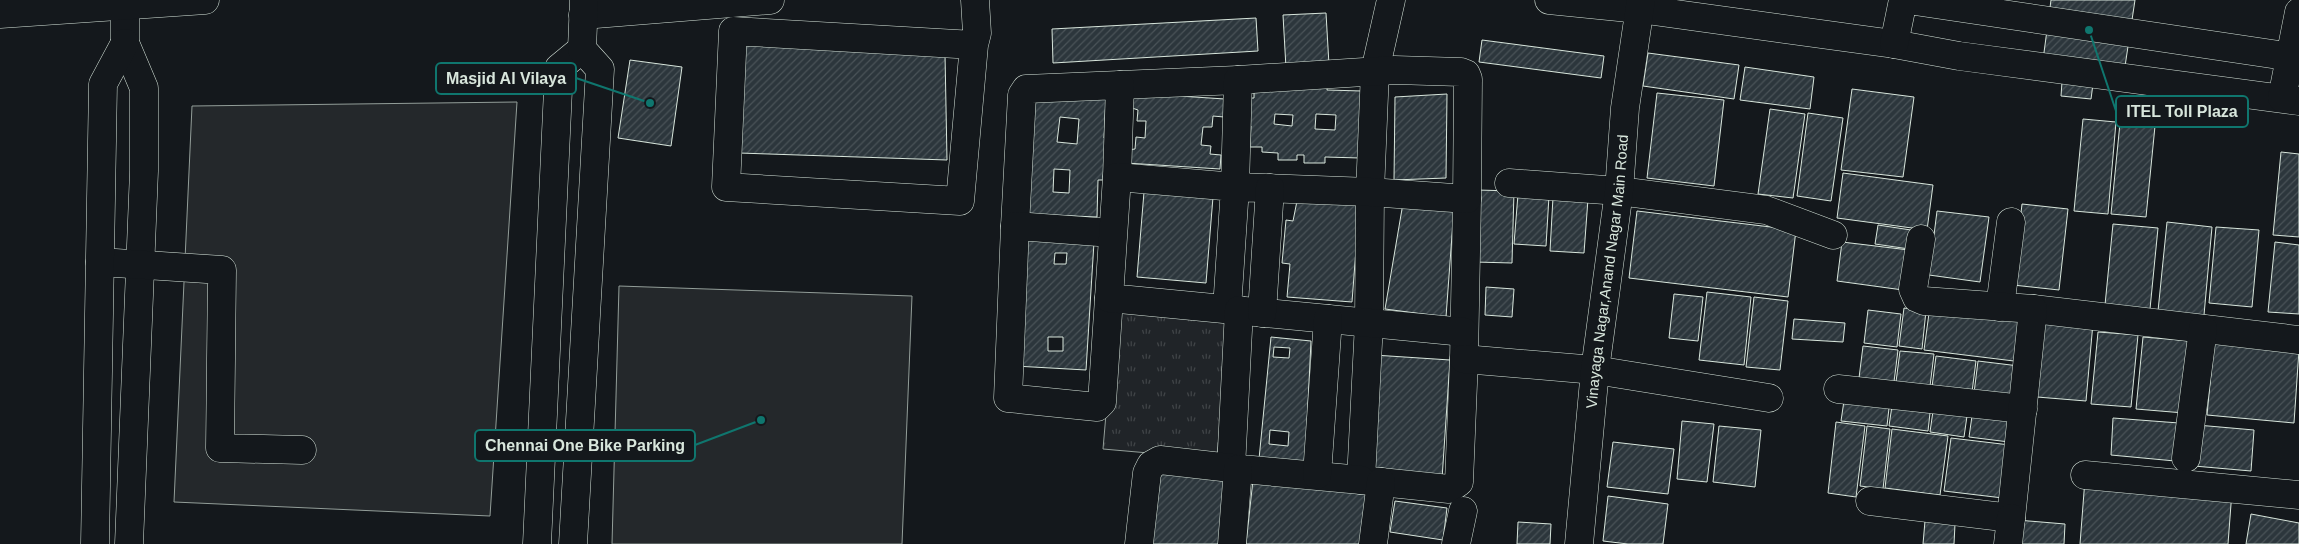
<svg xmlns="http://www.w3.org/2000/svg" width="2299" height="544" viewBox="0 0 2299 544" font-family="Arial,sans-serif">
	<defs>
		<pattern id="park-tufts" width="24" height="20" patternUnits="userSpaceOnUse" patternTransform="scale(1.25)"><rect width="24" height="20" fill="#202428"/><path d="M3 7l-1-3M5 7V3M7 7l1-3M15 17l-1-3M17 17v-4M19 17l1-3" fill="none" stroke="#404447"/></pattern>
		<pattern id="building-hatch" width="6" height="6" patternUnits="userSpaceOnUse" patternTransform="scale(1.25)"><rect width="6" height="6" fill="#2c363c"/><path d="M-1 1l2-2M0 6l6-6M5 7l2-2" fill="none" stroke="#4a5358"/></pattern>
	</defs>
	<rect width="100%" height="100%" fill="#14181c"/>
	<!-- park -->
	<path fill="url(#park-tufts)" stroke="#939e99" d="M1115,309L1229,318L1217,459L1103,449Z"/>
	<!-- parking -->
	<path fill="#24282b" stroke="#939e99" d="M517,102L490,516L174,502L192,106Z
		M619,286L912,296L902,544H612Z"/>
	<!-- building -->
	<path fill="url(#building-hatch)" stroke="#d8e6dc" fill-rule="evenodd" d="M2051,0H2135L2124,73L2043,60Z
		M1326,13L1329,65L1286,68L1283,15Z
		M1256,18L1258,51L1053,63L1052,29Z
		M1482,40L1604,56L1601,78L1479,62Z
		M743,41L945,54L947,160L739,153Z
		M1648,53L1739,65L1734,99L1643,86Z
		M630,60L682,67L671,146L618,138Z
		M1745,67L1814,77L1810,109L1740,100Z
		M1328,80L1327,90L1362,91L1360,158L1325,157V163H1304V155H1297V160H1278V153L1262,152V147H1250L1251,126H1247L1248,98H1254V83ZM1275,114L1293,115L1292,126L1274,124ZM1316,114L1336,115L1335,130L1315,129Z
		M2062,82L2093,84L2091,99L2061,96Z
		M1852,89L1914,97L1903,177L1841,170Z
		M1031,91L1106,99L1104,138L1107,139L1105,180H1098L1097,217L1023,214ZM1060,117L1079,119L1077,144L1057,142ZM1054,169L1070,170L1069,193L1053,192Z
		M1133,93L1225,99L1224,117L1213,116L1212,127H1203L1201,145L1211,146L1210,154L1221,155L1220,169L1126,163L1127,150L1135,149L1136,137L1145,138L1146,121H1137L1138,110L1132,108Z
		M1657,93L1724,100L1714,186L1647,178Z
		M1447,94L1446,178L1394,180L1395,97Z
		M1770,109L1805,114L1793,198L1758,194Z
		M1808,113L1843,118L1831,201L1797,196Z
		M2083,119L2116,122L2108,214L2074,211Z
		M2120,123L2155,126L2146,217L2111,214Z
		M2281,152L2299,154V237L2273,235Z
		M1843,173L1933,185L1927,230L1837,218Z
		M1477,190L1514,191L1512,263L1475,262Z
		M1144,192L1213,197L1206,283L1137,277Z
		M1518,194L1549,196L1546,246L1514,244Z
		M1298,196L1360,197L1352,302L1287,297L1290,264L1282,263L1286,220L1293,221Z
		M1553,197L1588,199L1584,253L1550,251Z
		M1403,203L1454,208L1446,317L1385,309Z
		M2022,204L2068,209L2059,290L2013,285Z
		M1637,211L1796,230L1788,297L1629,278Z
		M1937,211L1989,217L1980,282L1929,275Z
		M2167,222L2212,227L2204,315L2158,311Z
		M2113,224L2158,228L2150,309L2105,305Z
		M1878,225L1911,230L1909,249L1875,244Z
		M2216,227L2259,230L2252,307L2209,303Z
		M1026,238L1094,242L1086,370L1015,366ZM1055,253H1067L1066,264H1054ZM1048,337H1063V351H1048Z
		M1842,242L1909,250L1903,290L1837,281Z
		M2275,242L2299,245V314L2268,312Z
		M1486,287L1514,289L1512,317L1485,315Z
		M1707,292L1751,297L1744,365L1699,360Z
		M1674,294L1703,297L1698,341L1669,338Z
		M1754,297L1788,301L1780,370L1746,367Z
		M1930,306L2019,317L2014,361L1924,350Z
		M1904,308L1926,311L1922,349L1899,346Z
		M1868,310L1901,314L1897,347L1864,343Z
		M2044,318L2093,323L2086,401L2037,397Z
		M1794,319L1845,323L1843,342L1792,339Z
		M2098,332L2138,335L2131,407L2091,404Z
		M1271,337L1311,341L1305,466L1259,459ZM1274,347L1290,348L1289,358L1273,357ZM1270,430L1289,432L1288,446L1269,444Z
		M2143,337L2191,341L2184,413L2136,409Z
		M2214,342L2299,350L2294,423L2207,415Z
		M1863,346L1898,350L1894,382L1859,378Z
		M1900,351L1934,354L1930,386L1896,382Z
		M1374,355L1450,360L1442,479L1365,474Z
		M1936,356L1976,361L1972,392L1932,387Z
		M1978,361L2019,366L2016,398L1974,393Z
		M1845,394L1890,399L1887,426L1841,421Z
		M1893,399L1931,404L1928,431L1889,426Z
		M1934,404L1968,409L1964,437L1930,432Z
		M1973,409L2012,414L2009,442L1969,437Z
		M2113,418L2179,423L2175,461L2111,455Z
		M1682,421L1714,424L1707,482L1677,479Z
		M1836,422L1865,426L1856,497L1828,493Z
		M2197,425L2254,430L2251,471L2194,466Z
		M1719,426L1761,430L1755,487L1713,482Z
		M1867,426L1890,429L1883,489L1860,486Z
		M1892,429L1948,436L1940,495L1885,488Z
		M1951,438L2010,445L2003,498L1944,491Z
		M1613,442L1674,449L1668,494L1607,487Z
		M1154,465L1228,472L1222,544H1147Z
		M2085,479L2232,491L2228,544H2080Z
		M1253,480L1366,493L1360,544H1246Z
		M1608,496L1668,504L1663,544H1628L1603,541Z
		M1395,501L1447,508L1443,540L1390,532Z
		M2251,514L2299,523V544H2246Z
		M2017,520L2065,524L2064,544H2015Z
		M1925,521L1955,524L1954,544H1923Z
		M1518,522L1551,524L1550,544H1517Z"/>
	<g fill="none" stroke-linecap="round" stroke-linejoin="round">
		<!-- minor casing -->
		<g stroke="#d8e6dc" stroke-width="29">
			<g id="minor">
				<path d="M125,0V43L144,88V171L129,544"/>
				<path d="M1391,0L1375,71L1370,192L1369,323L1361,480L1449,489L1459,482L1464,359L1467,199"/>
				<path d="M1549,0L1639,9L1894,44L1959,56L2299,101"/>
				<path d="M583,15L770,0"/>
				<path d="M974,45L960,201L726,187L733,31L974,45L977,33L975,0"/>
				<path d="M1120,85L1238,80"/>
				<path d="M1509,183L1619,191L1766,210L1833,235"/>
				<path d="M1015,226L1022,95L1026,89L1120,85L1117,177"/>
				<path d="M100,262L222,270L220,448L302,450"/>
				<path d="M1109,298L1102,402L1097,407L1008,398L1015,226L1112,233"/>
				<path d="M2000,307L2011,222"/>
				<path d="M1227,309L1235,187L1238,80L1395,70L1461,72L1466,74L1468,79L1467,199L1370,192L1235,187L1117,177L1109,298L1464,332"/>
				<path d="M2033,309L2299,340"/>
				<path d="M1239,310L1231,468L1361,480"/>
				<path d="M1262,313L1270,188"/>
				<path d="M1464,359L1595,370L1769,398"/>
				<path d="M1838,389L2023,409"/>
				<path d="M2186,458L2203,329"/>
				<path d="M1317,475L1328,319"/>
				<path d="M2085,475L2299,495"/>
				<path d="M1870,501L2011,518L2033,309L1924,301L1917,298L1913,289L1921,239"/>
				<path d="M95,544L103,84L125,43"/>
				<path d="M537,544L559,68L582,49"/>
				<path d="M573,544L600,69L582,49L584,0"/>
				<path d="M1139,544L1147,473L1151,465L1160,460L1231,468"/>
				<path d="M1232,544L1238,469"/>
				<path d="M1373,544L1381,482"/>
				<path d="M1456,544L1463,511"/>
				<path id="s1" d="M1579,544L1595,370L1619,191L1625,108L1641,0"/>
				<path d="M2008,544L2011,518"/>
			</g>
		</g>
		<!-- major casing -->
		<g stroke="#d8e6dc" stroke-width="29">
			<path id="major" d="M1908,0L2299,58
				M0,14L205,0
				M1894,44L1903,0
				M2282,98L2299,12"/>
		</g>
		<!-- minor -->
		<use href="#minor" stroke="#14181c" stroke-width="28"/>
		<!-- major -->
		<use href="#major" stroke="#14181c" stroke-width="28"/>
	</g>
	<g text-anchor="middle" stroke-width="4" stroke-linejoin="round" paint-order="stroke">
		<!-- street labels -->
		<g font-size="15" fill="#d8e6dc" stroke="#14181c">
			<text dy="5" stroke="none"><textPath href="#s1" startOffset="274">Vinayaga Nagar,Anand Nagar Main Road</textPath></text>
		</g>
	</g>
	<!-- callouts -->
	<path fill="none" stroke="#0f766e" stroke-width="2" d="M650 103L576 78M2089 30L2116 111M761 420L695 445"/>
	<g fill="#0f766e" stroke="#14181c" stroke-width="2">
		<circle cx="650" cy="103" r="5"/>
		<circle cx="2089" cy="30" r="5"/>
		<circle cx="761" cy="420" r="5"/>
	</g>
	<g fill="#14181c" stroke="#0f766e" stroke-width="2">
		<rect x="436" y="63" width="140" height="31" rx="5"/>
		<rect x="2116" y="96" width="132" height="31" rx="5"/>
		<rect x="475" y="430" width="220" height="31" rx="5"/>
	</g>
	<g font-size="16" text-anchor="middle" font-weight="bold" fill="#d8e6dc">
		<text x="506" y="84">Masjid Al Vilaya</text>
		<text x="2182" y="117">ITEL Toll Plaza</text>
		<text x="585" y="451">Chennai One Bike Parking</text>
	</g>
</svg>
